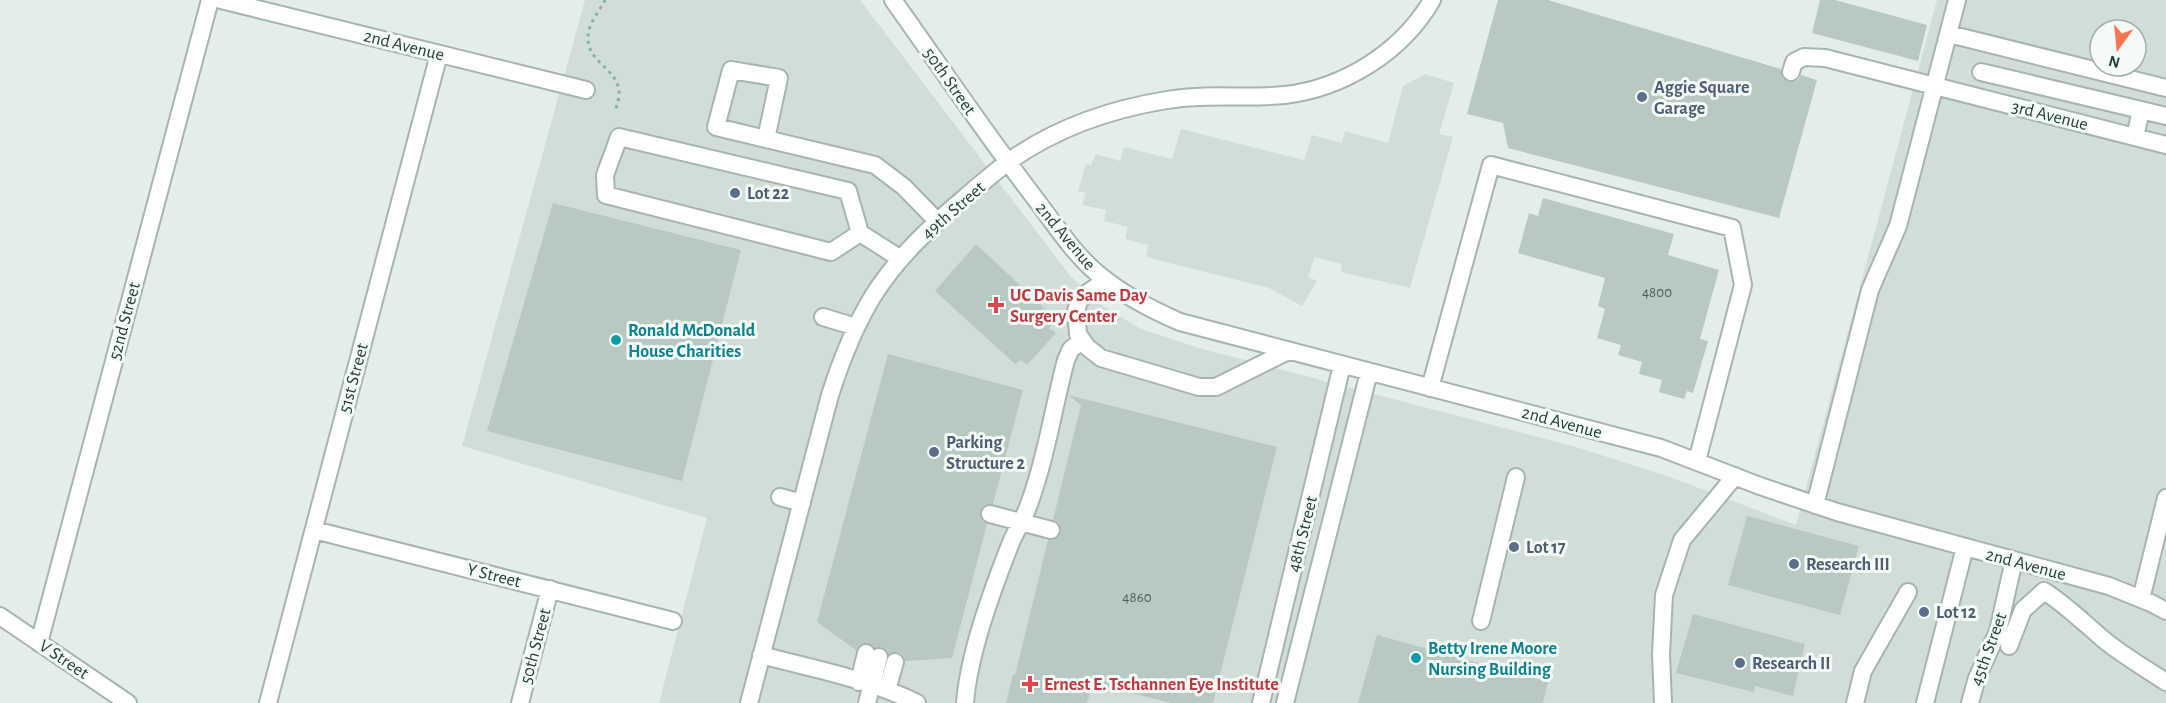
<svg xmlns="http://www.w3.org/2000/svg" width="2166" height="703" viewBox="0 0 2166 703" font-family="'Alegreya Sans',sans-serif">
	<rect width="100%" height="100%" fill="#e3eee8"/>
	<!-- built -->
	<path fill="#d1ded7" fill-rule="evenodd" d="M585,0H860L1071,277L1103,306L1141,329L1199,348L1576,447L1670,477L1796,525L1937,0H2166V703H659L707,518L462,446ZM2100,30H2136V66H2100Z
		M1425,74L1454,83L1439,134L1453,137L1410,288L1341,272L1342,264L1315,257L1308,277L1317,281L1302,306L1269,288L1146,257L1148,245L1125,239L1128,227L1104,221L1106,210L1082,205L1086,193L1078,191L1086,164L1091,165L1096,154L1120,161L1124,147L1172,159L1181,129L1304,160L1312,135L1342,143L1345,131L1388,143L1403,86Z"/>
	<!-- building -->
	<path fill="#b8c9c1" d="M1498,0H1548L1781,69L1783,79L1789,82L1798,80L1801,75L1817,80L1779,218L1508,148L1503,123L1467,114Z
		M1820,0H1835L1927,25L1918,61L1812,33Z
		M1543,198L1674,234L1668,255L1719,270L1700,339L1708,341L1693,393L1687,391L1684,399L1659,392L1662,380L1639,374L1642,362L1618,355L1621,345L1597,338L1605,309L1598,306L1605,278L1518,253L1529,213L1538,216Z
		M553,203L741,250L682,481L487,431Z
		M976,244L1056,319L1049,328L1056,333L1027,365L1021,360L1015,364L935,291Z
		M888,354L1023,390L993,504L983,506L980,512L982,521L987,524L952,658L905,661L903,655L898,652L889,654L882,647L875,648L868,643H862L856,650L817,622Z
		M1068,395L1277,447L1213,703H1171L1093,683L1087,703H1006L1013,674L1015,675L1048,540L1058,538L1061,532L1059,523L1053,520L1081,405Z
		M1747,516L1859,546L1840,615L1728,585Z
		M1693,614L1805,644L1793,696L1755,686L1754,692L1676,673Z
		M1377,635L1548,682L1543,703H1358Z"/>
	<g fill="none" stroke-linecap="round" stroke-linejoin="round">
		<!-- minor casing -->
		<g stroke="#a5b6af" stroke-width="20">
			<path id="minor" d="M221,0L586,90
				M893,0C940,66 985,133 1034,197C1054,223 1073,253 1098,274C1123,295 1150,309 1180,322L1661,448L1760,486L1837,512L2109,586L2151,603L2166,611
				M1949,34L2166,88
				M1791,72L1794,62L1804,57L1825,58L2166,145
				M1981,72L2141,110L2135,137
				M2141,110L2166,116
				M766,139L779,78L731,70L716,127L875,165L904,187L937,221
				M860,233L848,191L619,137L605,175L606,195L831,252L860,233L901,259
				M1106,280L1087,293L1079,301L1076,311L1078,334L1087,347L1101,358L1199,387H1216L1288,351
				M823,317L856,327
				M1430,388L1491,165L1732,228L1743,285L1697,461
				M780,497L802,503
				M1815,505L1870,290L1898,226L1957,0
				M990,514L1051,530
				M314,530L673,621
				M2141,599L2166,498
				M0,616L128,703
				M1481,621L1516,477
				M39,643L210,0
				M2009,646L2023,610L2044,591C2066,605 2083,622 2103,639C2122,655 2145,668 2166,682
				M761,655C813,669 869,679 917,703
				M859,682L866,653
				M887,690L895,662
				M268,703L439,54
				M520,703L550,589
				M749,703L830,395C841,361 854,327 873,296C897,258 929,228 962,200C977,187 992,174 1008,162C1054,129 1111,109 1167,100C1206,93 1246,99 1285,95C1344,88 1402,52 1432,0
				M867,703L879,657
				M965,703C969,652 993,588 1012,540C1017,529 1024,518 1028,507C1046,459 1053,409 1066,360L1071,349L1082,341
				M1261,703L1342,365
				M1285,703L1369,372
				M1663,703L1661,654L1664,595L1682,540L1735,476
				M1855,703L1863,671L1908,592
				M1925,703L1965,547
				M1970,703L1977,678L1998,631L2014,560"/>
		</g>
		<!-- path -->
		<path stroke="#81b4a1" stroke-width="3" stroke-dasharray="3 4.5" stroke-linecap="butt" d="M605,0C601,8 595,16 591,24C574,68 635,65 615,110"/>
		<!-- minor -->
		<use href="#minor" stroke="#fff" stroke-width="16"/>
	</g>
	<!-- markers -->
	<g fill="#5c6f8a" stroke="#f4faf6" stroke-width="2">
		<circle cx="1642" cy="97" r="6"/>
		<circle cx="735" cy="193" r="6"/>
		<circle cx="934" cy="452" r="6"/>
		<circle cx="1514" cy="547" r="6"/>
		<circle cx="1794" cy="564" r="6"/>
		<circle cx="1924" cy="612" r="6"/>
		<circle cx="1740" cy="663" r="6"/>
	</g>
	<g fill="#e0444e" stroke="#f4faf6" stroke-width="2">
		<path d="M993 296h6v6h6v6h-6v6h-6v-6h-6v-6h6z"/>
		<path d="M1027 675h6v6h6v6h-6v6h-6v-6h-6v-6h6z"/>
	</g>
	<g fill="#0f9aa8" stroke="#f4faf6" stroke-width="2">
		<circle cx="616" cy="340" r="6"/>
		<circle cx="1416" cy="658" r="6"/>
	</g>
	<g text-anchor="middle" stroke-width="6" stroke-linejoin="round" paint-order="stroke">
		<!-- number labels -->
		<g font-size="15" fill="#47625a">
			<text x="1657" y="297">4800</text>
			<text x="1137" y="602">4860</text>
		</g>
		<!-- street labels -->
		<g font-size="18" fill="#214037" stroke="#f4faf6">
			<text transform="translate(404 45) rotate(14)" y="6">2nd Avenue</text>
			<text transform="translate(950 81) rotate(55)" y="6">50th Street</text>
			<text transform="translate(2050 115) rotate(14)" y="6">3rd Avenue</text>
			<text transform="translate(953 210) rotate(-41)" y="6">49th Street</text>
			<text transform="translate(1066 236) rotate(50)" y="6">2nd Avenue</text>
			<text transform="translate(124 321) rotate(-75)" y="6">52nd Street</text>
			<text transform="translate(353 378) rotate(-75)" y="6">51st Street</text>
			<text transform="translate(1562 422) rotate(15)" y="6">2nd Avenue</text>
			<text transform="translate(1302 534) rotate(-76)" y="6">48th Street</text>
			<text transform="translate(2026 564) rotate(15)" y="6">2nd Avenue</text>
			<text transform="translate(494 575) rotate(14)" y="6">Y Street</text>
			<text transform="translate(535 646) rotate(-75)" y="6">50th Street</text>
			<text transform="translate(1988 649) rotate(-70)" y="6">45th Street</text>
			<text transform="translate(64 659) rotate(34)" y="6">V Street</text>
		</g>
		<!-- service labels -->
		<g font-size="18" font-weight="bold" fill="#4e5e75" stroke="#f4faf6" text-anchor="start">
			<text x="1654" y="93">Aggie Square<tspan x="1654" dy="21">Garage</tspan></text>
			<text x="747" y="199">Lot 22</text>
			<text x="946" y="448">Parking<tspan x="946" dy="21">Structure 2</tspan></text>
			<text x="1526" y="553">Lot 17</text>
			<text x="1806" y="570">Research III</text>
			<text x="1936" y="618">Lot 12</text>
			<text x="1752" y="669">Research II</text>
		</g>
		<!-- health labels -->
		<g font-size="18" font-weight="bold" fill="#be3a42" stroke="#f4faf6" text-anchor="start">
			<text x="1010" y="301">UC Davis Same Day<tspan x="1010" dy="21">Surgery Center</tspan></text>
			<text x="1044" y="690">Ernest E. Tschannen Eye Institute</text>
		</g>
		<!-- culture labels -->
		<g font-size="18" font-weight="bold" fill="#0d838f" stroke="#f4faf6" text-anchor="start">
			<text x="628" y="336">Ronald McDonald<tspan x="628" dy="21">House Charities</tspan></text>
			<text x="1428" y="654">Betty Irene Moore<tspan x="1428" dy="21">Nursing Building</tspan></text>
		</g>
	</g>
	<!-- north arrow -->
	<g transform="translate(2118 48) rotate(195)"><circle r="28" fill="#f4faf6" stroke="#a0b0aa" stroke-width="1.5"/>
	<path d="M0-4.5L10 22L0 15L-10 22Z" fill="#fc7552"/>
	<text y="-9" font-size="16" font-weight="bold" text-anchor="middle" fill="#214037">N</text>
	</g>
</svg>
